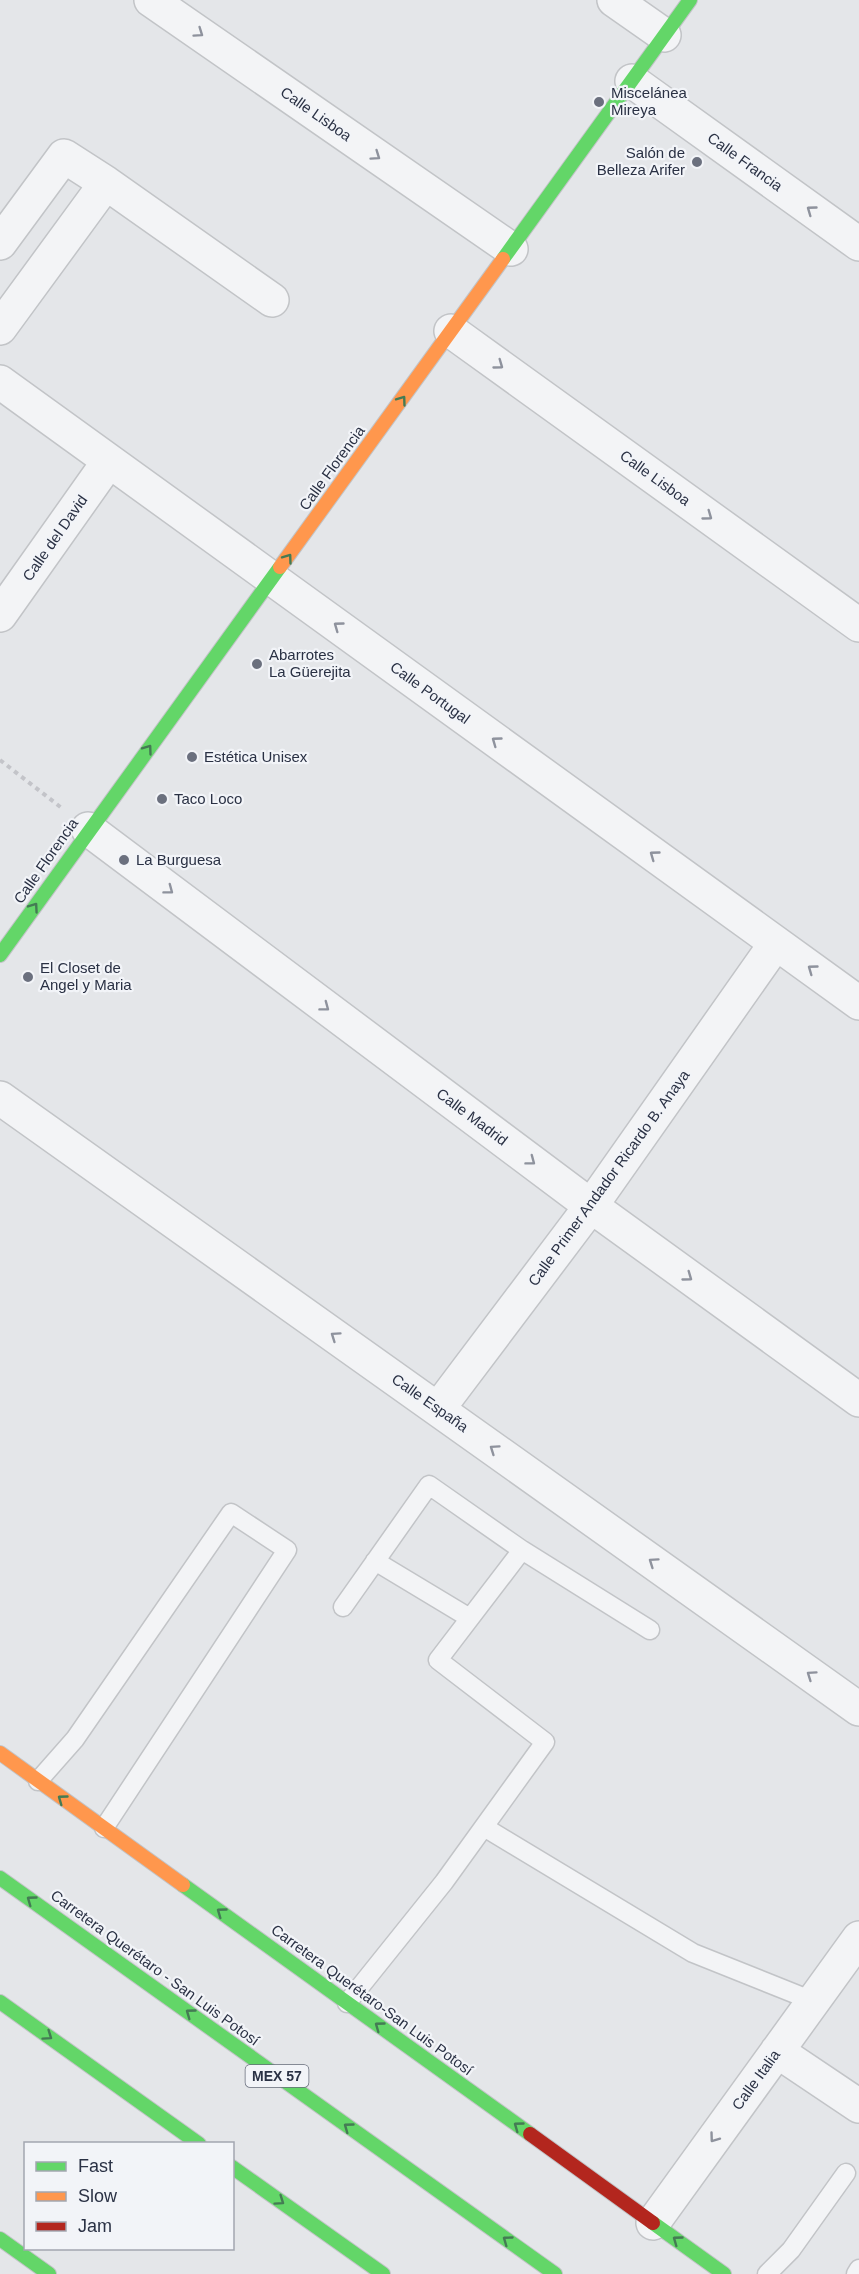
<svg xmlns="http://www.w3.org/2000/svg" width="859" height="2274" viewBox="0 0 859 2274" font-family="Helvetica,sans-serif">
	<rect width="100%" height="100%" fill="#e4e6e9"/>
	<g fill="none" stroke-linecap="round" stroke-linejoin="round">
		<!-- lane casing -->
		<g stroke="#c2c4c7" stroke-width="21">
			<path id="lane" d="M375,1561L468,1617
				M343,1607L429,1485L522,1550
				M38,1781L75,1739L231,1513L287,1550L104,1828
				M484,1827L693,1953L813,2001
				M347,2003L444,1882L545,1742L438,1660L522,1550L650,1630
				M767,2274L791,2250L846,2173
				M856,2274L859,2269"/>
		</g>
		<!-- street casing -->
		<g stroke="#c2c4c7" stroke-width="36">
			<path id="street" d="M151,0L511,249
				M614,0L664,35
				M632,81L859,244
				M106,183L272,300
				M0,243L64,156L106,183L0,328
				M451,331L859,625
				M0,382L859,1003
				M0,615L109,461
				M88,829L591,1206L859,1400
				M0,1098L859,1709
				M438,1409L591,1206L776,943
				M777,2051L859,2106
				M653,2223L859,1938"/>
		</g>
		<!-- fast casing -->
		<g stroke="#c2c4c7" stroke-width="16">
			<path id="fast" d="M503,259L690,0
				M0,955L280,567
				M0,1878L555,2274
				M183,1885L530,2134
				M0,2002L199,2144
				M232,2167L383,2274
				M653,2223L724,2274
				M0,2239L49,2274"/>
		</g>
		<!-- slow casing -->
		<g stroke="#c2c4c7" stroke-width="16">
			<path id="slow" d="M280,567L503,259
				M0,1753L183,1885"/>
		</g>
		<!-- jam casing -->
		<g stroke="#c2c4c7" stroke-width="16">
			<path id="jam" d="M530,2134L653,2223"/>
		</g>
		<!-- path -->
		<path stroke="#c3c4c9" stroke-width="4" stroke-dasharray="4.5 4.5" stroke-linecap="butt" d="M0,760L63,809"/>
		<!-- lane -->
		<use href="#lane" stroke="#f3f4f6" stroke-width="18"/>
		<!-- street -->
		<use href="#street" stroke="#f3f4f6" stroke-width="33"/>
		<!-- fast -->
		<use href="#fast" stroke="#63d668" stroke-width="14"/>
		<!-- slow -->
		<use href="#slow" stroke="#ff974d" stroke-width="14"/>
		<!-- jam -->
		<use href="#jam" stroke="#b3261e" stroke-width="14"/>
	</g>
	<!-- one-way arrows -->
	<defs><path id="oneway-chevron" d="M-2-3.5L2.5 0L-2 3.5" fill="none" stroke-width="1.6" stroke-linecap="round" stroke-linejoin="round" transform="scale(1.5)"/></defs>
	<g stroke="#8e929d">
		<use href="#oneway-chevron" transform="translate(199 33) rotate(35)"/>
		<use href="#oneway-chevron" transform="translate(376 156) rotate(35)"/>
		<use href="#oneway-chevron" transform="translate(811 210) rotate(-144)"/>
		<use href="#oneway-chevron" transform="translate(499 365) rotate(36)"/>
		<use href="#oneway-chevron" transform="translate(708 516) rotate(36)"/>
		<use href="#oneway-chevron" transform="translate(338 626) rotate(-144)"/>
		<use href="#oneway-chevron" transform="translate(496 741) rotate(-144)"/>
		<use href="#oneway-chevron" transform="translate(654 855) rotate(-144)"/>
		<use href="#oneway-chevron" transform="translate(169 890) rotate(37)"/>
		<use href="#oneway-chevron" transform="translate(812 969) rotate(-144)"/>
		<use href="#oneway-chevron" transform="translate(325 1007) rotate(37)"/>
		<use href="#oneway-chevron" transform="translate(531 1161) rotate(37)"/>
		<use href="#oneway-chevron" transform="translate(688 1277) rotate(36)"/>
		<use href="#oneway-chevron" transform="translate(335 1336) rotate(-145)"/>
		<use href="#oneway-chevron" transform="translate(494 1449) rotate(-145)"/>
		<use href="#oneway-chevron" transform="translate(653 1562) rotate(-145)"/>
		<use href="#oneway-chevron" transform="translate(811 1675) rotate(-145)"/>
		<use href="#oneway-chevron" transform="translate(714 2138) rotate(126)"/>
	</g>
	<g stroke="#447b54">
		<use href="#oneway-chevron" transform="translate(402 400) rotate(-54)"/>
		<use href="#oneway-chevron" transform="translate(288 558) rotate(-54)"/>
		<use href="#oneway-chevron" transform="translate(148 749) rotate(-54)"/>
		<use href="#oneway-chevron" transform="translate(34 907) rotate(-55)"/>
		<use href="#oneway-chevron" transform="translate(62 1799) rotate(-144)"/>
		<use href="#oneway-chevron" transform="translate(31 1900) rotate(-144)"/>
		<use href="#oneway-chevron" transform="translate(221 1912) rotate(-144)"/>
		<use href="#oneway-chevron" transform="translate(190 2013) rotate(-144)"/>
		<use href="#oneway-chevron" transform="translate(379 2026) rotate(-144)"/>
		<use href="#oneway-chevron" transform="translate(48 2036) rotate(35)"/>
		<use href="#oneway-chevron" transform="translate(518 2126) rotate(-144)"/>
		<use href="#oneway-chevron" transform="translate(348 2127) rotate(-144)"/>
		<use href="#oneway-chevron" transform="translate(280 2201) rotate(35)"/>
		<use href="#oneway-chevron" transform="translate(507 2240) rotate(-144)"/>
		<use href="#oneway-chevron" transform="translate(677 2240) rotate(-144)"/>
	</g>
	<!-- markers -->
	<g fill="#6b707e" stroke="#f2f4f8" stroke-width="2">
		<circle cx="599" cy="102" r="6"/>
		<circle cx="697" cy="162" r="6"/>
		<circle cx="257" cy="664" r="6"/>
		<circle cx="192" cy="757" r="6"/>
		<circle cx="162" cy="799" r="6"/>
		<circle cx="124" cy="860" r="6"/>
		<circle cx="28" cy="977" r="6"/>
	</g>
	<g text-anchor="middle" stroke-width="4.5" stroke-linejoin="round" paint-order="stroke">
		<!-- shield labels -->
		<rect fill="#f2f4f8" stroke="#666c7a" stroke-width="1.5" x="245.5" y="2065" width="63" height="22" rx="4.5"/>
		<g font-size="14" font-weight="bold" fill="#2a3144">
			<text x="277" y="2081">MEX 57</text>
		</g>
		<!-- poi labels -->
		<g font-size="15" fill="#2a3144" stroke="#f2f4f8" text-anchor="start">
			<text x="611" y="98">Miscelánea<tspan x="611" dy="17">Mireya</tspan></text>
			<text x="685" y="158" text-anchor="end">Salón de<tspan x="685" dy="17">Belleza Arifer</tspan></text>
			<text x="269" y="660">Abarrotes<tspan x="269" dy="17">La Güerejita</tspan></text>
			<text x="204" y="762">Estética Unisex</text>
			<text x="174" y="804">Taco Loco</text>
			<text x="136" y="865">La Burguesa</text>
			<text x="40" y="973">El Closet de<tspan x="40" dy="17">Angel y Maria</tspan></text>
		</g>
		<!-- street labels -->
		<g font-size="15" fill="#2a3144" stroke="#f2f4f8">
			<text transform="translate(316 114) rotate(35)" y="5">Calle Lisboa</text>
			<text transform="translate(745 162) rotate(36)" y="5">Calle Francia</text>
			<text transform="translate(332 468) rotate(-54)" y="5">Calle Florencia</text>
			<text transform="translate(655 478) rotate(36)" y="5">Calle Lisboa</text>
			<text transform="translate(55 538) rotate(-55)" y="5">Calle del David</text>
			<text transform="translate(430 693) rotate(36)" y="5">Calle Portugal</text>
			<text transform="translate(46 861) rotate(-55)" y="5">Calle Florencia</text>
			<text transform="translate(472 1117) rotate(37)" y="5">Calle Madrid</text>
			<text transform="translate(609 1178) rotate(-54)" y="5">Calle Primer Andador Ricardo B. Anaya</text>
			<text transform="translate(430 1403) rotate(35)" y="5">Calle España</text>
			<text transform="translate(155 1968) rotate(36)" y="5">Carretera Querétaro - San Luis Potosí</text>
			<text transform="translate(372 2000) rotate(36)" y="5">Carretera Querétaro-San Luis Potosí</text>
			<text transform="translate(756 2080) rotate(-54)" y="5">Calle Italia</text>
		</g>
	</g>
	<!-- legend -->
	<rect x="24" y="2142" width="210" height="108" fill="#f2f4f8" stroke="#a2a6b0" stroke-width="1.5"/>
	<rect x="36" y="2162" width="30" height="9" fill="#63d668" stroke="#a2a6b0" stroke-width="1.5"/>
	<text x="78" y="2172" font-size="18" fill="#2a3144">Fast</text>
	<rect x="36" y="2192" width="30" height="9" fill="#ff974d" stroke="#a2a6b0" stroke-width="1.5"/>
	<text x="78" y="2202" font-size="18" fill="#2a3144">Slow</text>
	<rect x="36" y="2222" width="30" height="9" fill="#b3261e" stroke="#a2a6b0" stroke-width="1.5"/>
	<text x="78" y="2232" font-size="18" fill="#2a3144">Jam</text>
</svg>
